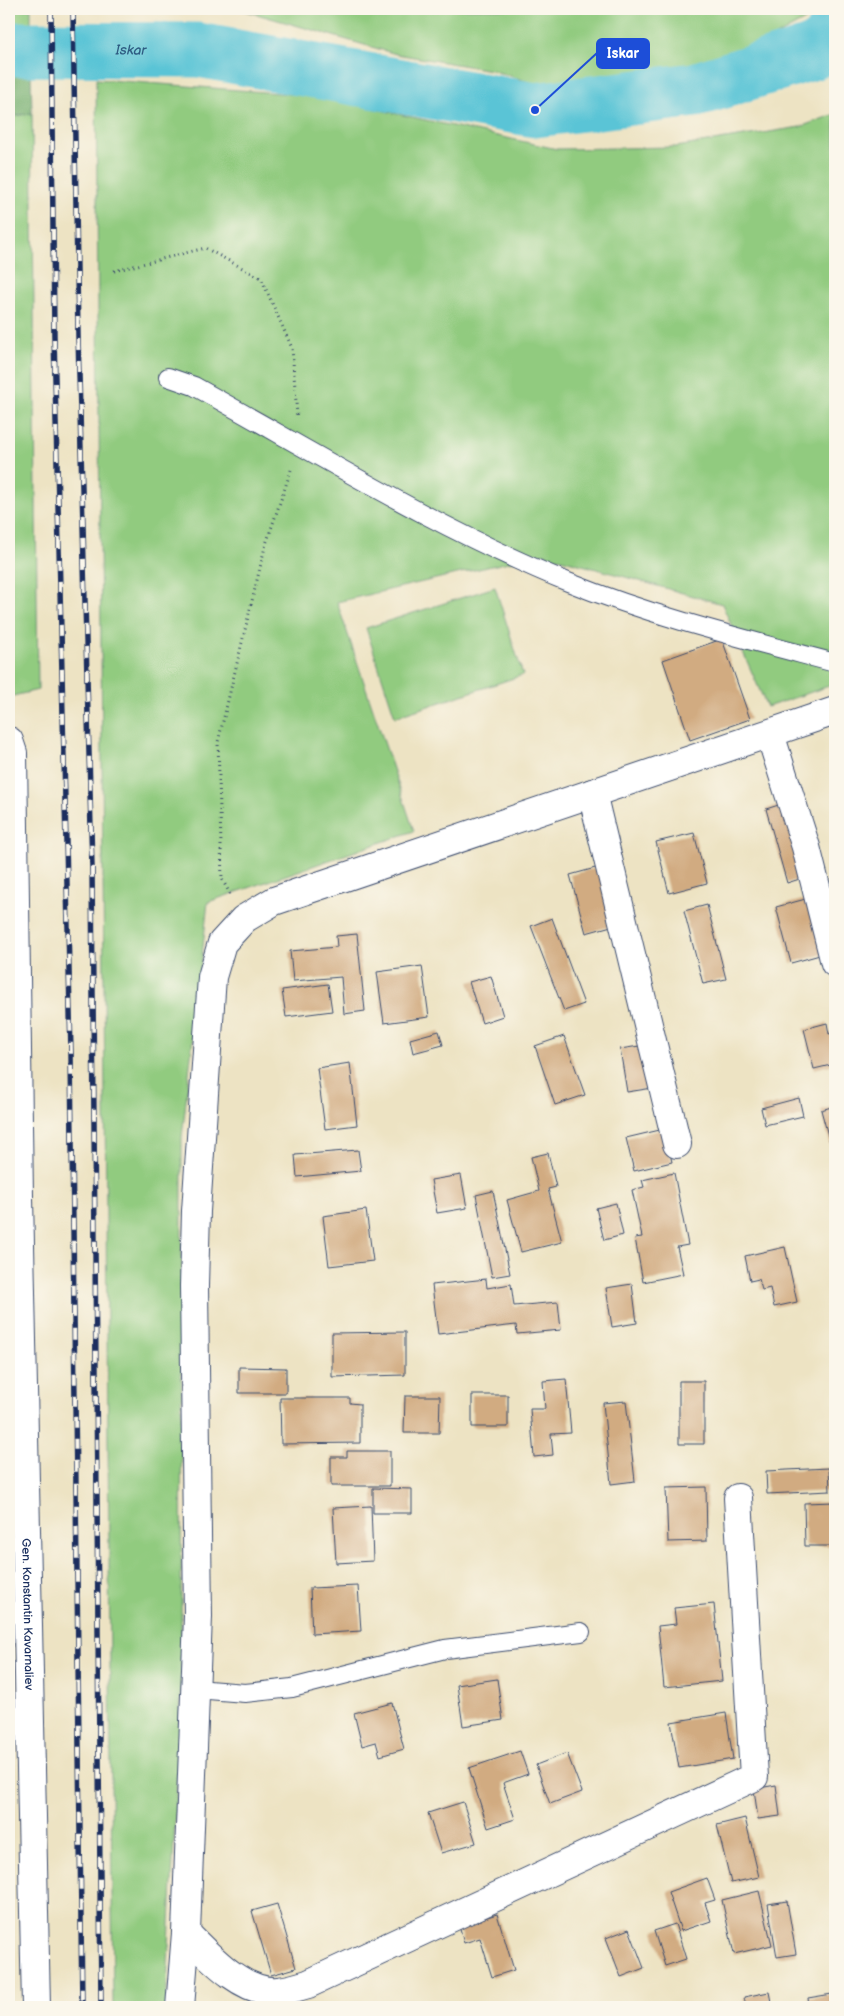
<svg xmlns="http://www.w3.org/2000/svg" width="844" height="2016" viewBox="0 0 844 2016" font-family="'Balsamiq Sans',sans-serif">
	<rect width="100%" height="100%" fill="#fbf7ec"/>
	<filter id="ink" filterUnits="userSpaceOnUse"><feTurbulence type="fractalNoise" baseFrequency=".02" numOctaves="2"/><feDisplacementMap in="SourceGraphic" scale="10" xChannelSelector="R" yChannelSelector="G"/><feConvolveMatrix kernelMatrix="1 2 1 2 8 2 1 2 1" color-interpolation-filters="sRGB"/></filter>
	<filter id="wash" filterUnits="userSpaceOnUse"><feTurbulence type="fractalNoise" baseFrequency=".0096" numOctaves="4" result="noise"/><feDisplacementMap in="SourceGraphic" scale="20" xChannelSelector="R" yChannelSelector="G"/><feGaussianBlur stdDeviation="1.12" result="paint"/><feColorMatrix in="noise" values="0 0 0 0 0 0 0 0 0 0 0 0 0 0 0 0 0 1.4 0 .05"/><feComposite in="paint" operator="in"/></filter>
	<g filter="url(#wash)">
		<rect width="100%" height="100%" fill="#ede3c3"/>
		<!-- green -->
		<path fill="#91cb7f" stroke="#567d6e" d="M9,9H31V29L9,34Z
			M239,9H826L723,64L542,86L491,70L396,54Z
			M96,79L316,96L557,149L676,147L800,127L835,114V684L767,707L722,604L543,554L337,602L414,831L208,902L182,1137L181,1694L166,2007H113Z
			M32,113L38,690L9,697V117Z
			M495,587L523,675L395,717L366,628Z"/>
		<!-- forest -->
		<path fill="#74af6e" stroke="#486f66" d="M31,72L32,113L9,117V74Z"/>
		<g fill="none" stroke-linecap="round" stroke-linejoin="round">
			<!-- river -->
			<path stroke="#5ac4d6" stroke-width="55" id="s1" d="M9,49L198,50L535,110L695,90L814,52L835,36"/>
		</g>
		<g id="blocks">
			<!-- building -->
			<path fill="#d1ab81" d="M722,639L750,719L690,740L663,660Z
				M785,803L806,877L787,883L766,809Z
				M694,833L707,883L669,893L656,842Z
				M599,867L615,925L586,933L570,875Z
				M813,897L827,953L791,963L776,907Z
				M707,905L726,979L703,984L684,911Z
				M552,918L584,1004L564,1011L531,926Z
				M357,934L365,1011L344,1014L341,977L293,981L290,951L337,947L336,936Z
				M422,966L429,1017L384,1023L377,972Z
				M491,976L503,1016L482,1023L469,982Z
				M328,984L332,1011L286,1017L282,990Z
				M827,1023L829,1034L835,1032V1064L814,1069L804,1029Z
				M439,1031L443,1045L413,1053L410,1039Z
				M564,1036L585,1095L555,1105L535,1046Z
				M646,1045L653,1088L627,1092L620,1049Z
				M350,1063L357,1125L325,1129L317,1068Z
				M799,1098L803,1116L765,1125L761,1108Z
				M835,1106V1161L821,1110Z
				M664,1129L672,1162L634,1171L626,1138Z
				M358,1150L361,1171L297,1177L295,1155Z
				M548,1153L556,1187L548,1189L562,1242L521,1252L507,1200L539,1191L531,1157Z
				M674,1173L688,1245L677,1247L683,1274L643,1282L635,1238L642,1237L632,1190L644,1187L642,1180Z
				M461,1175L467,1208L437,1213L431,1180Z
				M493,1191L510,1274L492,1277L476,1195Z
				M616,1203L623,1235L604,1240L596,1208Z
				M366,1210L373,1261L329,1266L323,1216Z
				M785,1247L797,1302L774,1307L770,1288L762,1290L759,1279L750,1281L745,1256Z
				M486,1279L487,1288L511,1284L514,1306L558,1302L561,1330L517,1334L516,1325L438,1334L432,1285Z
				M632,1284L637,1323L612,1327L606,1288Z
				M405,1332V1375L332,1377V1333Z
				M239,1367L286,1368V1393H239Z
				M566,1379L571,1433L551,1434L553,1455L534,1457L530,1409H545L543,1381Z
				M679,1381H704V1444H679Z
				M472,1395H508V1427H472Z
				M405,1396H440L439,1433H404Z
				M280,1398H350V1403L360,1404V1443L281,1444Z
				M626,1401L635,1481L611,1484L603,1403Z
				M347,1451H390V1486H331V1457H347Z
				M829,1468L830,1491L767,1494L766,1471Z
				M9,1470L13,1507L9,1508Z
				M706,1487L707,1541L668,1542L666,1488Z
				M373,1488L412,1489V1513H373Z
				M835,1502V1546H805L804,1503Z
				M371,1506L373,1561L336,1563L333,1508Z
				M358,1586L361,1631L312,1634L310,1588Z
				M714,1604L722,1681L664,1687L658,1626L676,1624L674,1608Z
				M497,1679L503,1720L463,1726L457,1685Z
				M392,1703L404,1749L380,1756L376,1742L362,1746L354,1713Z
				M726,1713L733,1759L679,1768L671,1722Z
				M520,1751L528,1774L503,1783L515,1819L488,1828L469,1768Z
				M567,1753L582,1792L550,1804L536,1765Z
				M776,1785L780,1816L758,1819L754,1789Z
				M463,1802L476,1843L441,1853L428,1813Z
				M745,1818L759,1877L731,1883L717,1825Z
				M707,1878L715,1900L705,1903L711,1921L681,1931L668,1892Z
				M759,1891L772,1945L734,1954L722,1900Z
				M787,1901L796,1954L777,1957L768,1904Z
				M277,1904L296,1968L271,1975L252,1911Z
				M497,1914L514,1970L492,1977L480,1938L464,1943L459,1926Z
				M675,1924L686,1959L665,1966L654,1931Z
				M629,1929L644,1968L621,1977L606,1938Z
				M769,1992L772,2007H746L744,1997Z
				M832,1994L834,2007H809L808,1998Z"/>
		</g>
	</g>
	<g filter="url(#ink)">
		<use href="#blocks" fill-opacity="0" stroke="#3a4a6d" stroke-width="1"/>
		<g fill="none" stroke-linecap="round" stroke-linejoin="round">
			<!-- lane casing -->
			<g stroke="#3a4a6d" stroke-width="20">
				<path id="lane" d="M168,377L194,386C317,454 438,529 568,582C655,617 745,639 835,663
					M196,1689L245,1693L292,1688L445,1649L581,1632"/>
			</g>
			<!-- street casing -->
			<g stroke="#3a4a6d" stroke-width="30">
				<g id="street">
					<path d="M770,734L806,847L835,963"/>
					<path id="s2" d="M9,741L13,753L19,1197L36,2007"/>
					<path d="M592,793L677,1144"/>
					<path d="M186,1933C209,1956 243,1994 278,1991C288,1990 298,1987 308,1984L754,1777L738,1498"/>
					<path d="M180,2007L186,1933L198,1616L194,1286L196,1211L212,977L222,943L244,919L274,901L835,711"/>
				</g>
			</g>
			<!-- path -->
			<path stroke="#3a4a6d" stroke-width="3" stroke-dasharray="1 4" stroke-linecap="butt" d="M114,271L205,248L261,278L292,348L297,415
				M230,894L222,879L218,742L265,547L292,467"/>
			<!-- lane -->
			<use href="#lane" stroke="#fff" stroke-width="18"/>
			<!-- street -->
			<use href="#street" stroke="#fff" stroke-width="28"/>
			<!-- rail casing -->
			<g stroke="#1b2f5e" stroke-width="5.5">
				<path id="rail" d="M51,9L54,336L71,1053L82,2007
					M73,9L78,336L92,867L101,2007"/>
			</g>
			<!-- rail -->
			<use href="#rail" stroke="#fbf7ec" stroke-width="4" stroke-dasharray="11" stroke-linecap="butt"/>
		</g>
	</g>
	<g text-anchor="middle" stroke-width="4" stroke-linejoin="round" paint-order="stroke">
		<!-- street labels -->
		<g font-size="12" fill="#1b2f5e" stroke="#fbf7ec">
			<text dy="4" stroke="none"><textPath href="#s2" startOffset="874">Gen. Konstantin Kavarnaliev</textPath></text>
		</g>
		<!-- water labels -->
		<g font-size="14" font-style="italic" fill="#2e5c82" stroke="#fbf7ec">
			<text dy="5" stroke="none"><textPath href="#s1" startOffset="122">Iskar</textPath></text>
		</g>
	</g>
	<!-- callouts -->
	<path fill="none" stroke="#1d4ed8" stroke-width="2" d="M535 110L597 53"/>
	<circle fill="#1d4ed8" stroke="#fbf7ec" stroke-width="2" cx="535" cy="110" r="5"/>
	<rect fill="#1d4ed8" stroke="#1d4ed8" stroke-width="2" x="597" y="39" width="52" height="29" rx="5"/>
	<g font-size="14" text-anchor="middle" font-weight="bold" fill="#fff">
		<text x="623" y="58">Iskar</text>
	</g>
	<!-- margin -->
	<rect width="844" height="2016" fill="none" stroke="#fbf7ec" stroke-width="30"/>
</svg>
